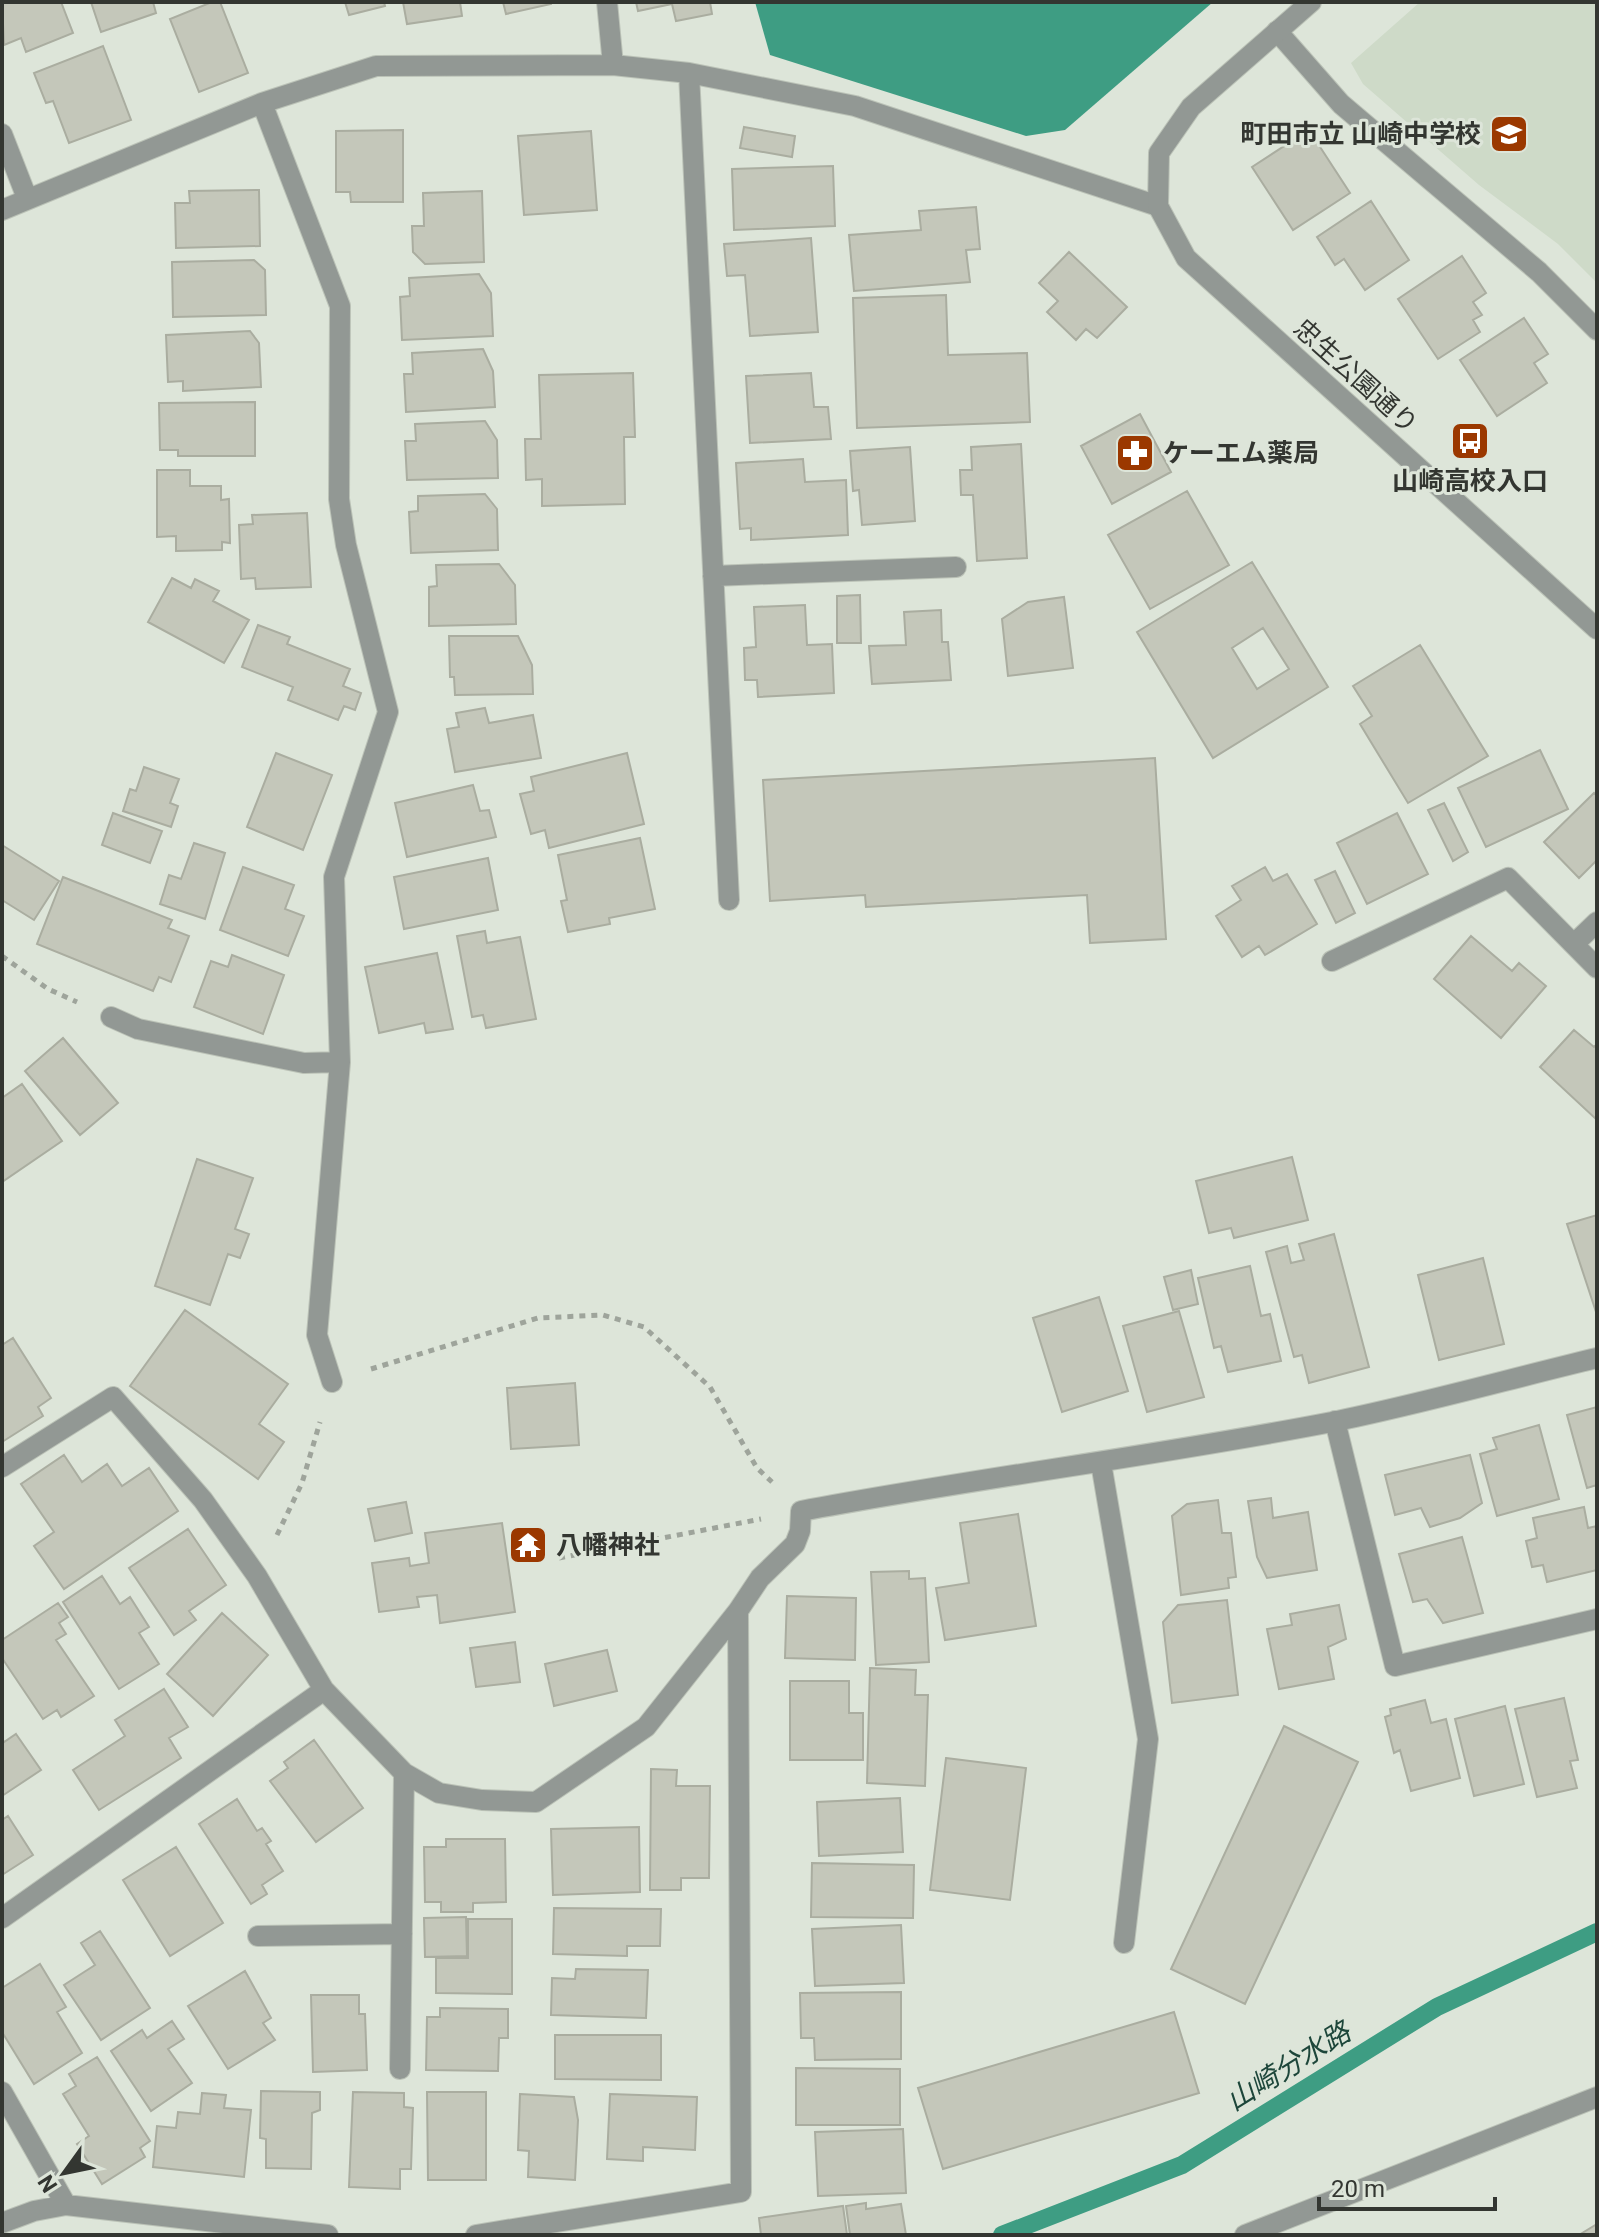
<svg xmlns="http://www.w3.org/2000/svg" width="1599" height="2237" viewBox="0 0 1599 2237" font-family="Roboto,'Noto Sans JP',sans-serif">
	<rect width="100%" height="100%" fill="#dde5d9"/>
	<!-- built -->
	<path fill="#cedac8" d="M1420,2H1597V283L1558,244L1479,185L1363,84L1351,63Z"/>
	<!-- water -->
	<path fill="#3e9d83" d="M755,2H1213L1065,130L1026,136L770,55Z"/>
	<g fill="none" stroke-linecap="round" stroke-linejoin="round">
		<!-- stream -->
		<path stroke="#3e9d83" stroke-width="18" d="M1002,2235L1182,2165L1437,2007L1597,1932"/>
	</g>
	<!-- building -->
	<path fill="#c4c7ba" stroke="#aaada0" stroke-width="2" fill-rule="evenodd" d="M2,2H61L73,33L26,52L21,38L4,45Z
		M91,2H153L156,13L101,32Z
		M212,2H220L248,73L199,92L170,19Z
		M345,2H384L385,6L349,15Z
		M403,2H460L462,16L407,24Z
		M503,2H551V4L506,14Z
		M636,2H710L712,14L676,21L672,4L638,11Z
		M103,46L131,120L69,143L53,101L46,103L34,73Z
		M744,127L795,136L792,157L740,148Z
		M403,130V202H351L350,192H336V131Z
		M1309,130L1350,193L1293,230L1252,167Z
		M591,131L597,210L524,215L518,136Z
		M833,166L835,226L734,230L732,169Z
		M259,190L260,246L176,248L175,203H190L189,191Z
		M482,191L484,262L425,264L413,252L412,226H424L423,193Z
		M1371,201L1409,260L1365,290L1344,259L1335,265L1317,237Z
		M976,207L980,249L966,250L970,282L854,291L849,235L921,230L919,211Z
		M811,238L818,332L750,336L745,275L727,276L724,244Z
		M1069,252L1127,307L1097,338L1086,329L1076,340L1047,312L1058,301L1039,283Z
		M1462,256L1486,293L1473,302L1482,315L1473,320L1480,332L1438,359L1398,299Z
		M254,260L265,270L266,315L173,317L172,262Z
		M479,274L491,293L493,336L402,340L400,297L410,296L409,278Z
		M946,295L948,355L1027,353L1030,422L857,428L853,298Z
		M1524,318L1548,354L1534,363L1547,383L1497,416L1460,360Z
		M250,331L259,343L261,387L183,391V381L168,382L166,335Z
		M483,349L493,371L495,407L406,412L404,374H413L412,353Z
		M633,373L635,437H624L625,504L542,506V479L526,480L525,439H541L539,375Z
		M811,373L814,407H828L831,439L750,443L746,376Z
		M255,402V456H178V450H160L159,403Z
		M1140,414L1171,472L1112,504L1081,446Z
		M485,421L497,440L498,478L407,480L405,441H416L415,424Z
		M1021,444L1027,558L977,561L973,495H961L960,470H972L971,447Z
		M910,447L915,521L862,525L859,490L853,491L850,451Z
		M803,459L805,482L846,480L848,535L751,540V528L740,529L736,463Z
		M157,470H190V486H221V500L229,499L230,543L222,542V550L176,551V536L157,537Z
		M1187,491L1229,565L1150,609L1108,535Z
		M485,494L497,509L498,550L411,553L409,512L418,511V496Z
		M307,513L311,587L256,589L255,578L241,579L239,525L253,524L252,515Z
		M1252,562L1328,687L1213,758L1137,632ZM1263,628L1289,669L1257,689L1232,648Z
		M499,564L515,585L516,624L429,626V587L437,586L436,565Z
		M172,578L191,588L195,579L219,591L213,601L249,620L224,663L148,622Z
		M860,595L861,643H837V596Z
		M1064,597L1073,668L1008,676L1002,619L1028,602Z
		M805,605L807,645L832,644L834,693L758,697L757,680H745L744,648L756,647L754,607Z
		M941,610L942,642H948L951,680L872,684L869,646L906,645L904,612Z
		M258,625L290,637L287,644L350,669L343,686L361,693L355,710L344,706L338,720L288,700L293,687L242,667Z
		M449,636H518L532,665L533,694L455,695L454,677H450Z
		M1420,645L1488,756L1408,803L1360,724L1372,716L1353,686Z
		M485,708L489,723L533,715L541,758L455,772L447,729L459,727L456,713Z
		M1540,750L1568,809L1486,847L1458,788Z
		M276,753L332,775L303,850L247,827Z
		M627,753L644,824L549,848L545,830L531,834L520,794L534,791L531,777Z
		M1155,758L1166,939L1090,943L1087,895L866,907L865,895L770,901L763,780Z
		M144,767L179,779L170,803L178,806L171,827L123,811L130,789L136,791Z
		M473,785L480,811L489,810L496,837L407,857L395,803Z
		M1594,793L1597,796V860L1579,878L1544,842Z
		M1444,803L1468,852L1453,861L1428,810Z
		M113,813L162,831L150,863L102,845Z
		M1397,813L1428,874L1367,904L1337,843Z
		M640,838L655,909L609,918L610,924L568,932L561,901L567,900L558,855Z
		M194,843L225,853L205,919L160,904L169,875L181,879Z
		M2,845L59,881L34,920L2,900Z
		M488,858L498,910L404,929L394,877Z
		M243,867L294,885L285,909L304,916L288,956L220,930Z
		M1265,867L1273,881L1287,874L1317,924L1265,955L1259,946L1242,957L1216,916L1241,900L1232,886Z
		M1335,871L1355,913L1336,923L1315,880Z
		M63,877L172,920L168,928L189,936L171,982L159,977L153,991L37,944Z
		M485,931L487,943L520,937L536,1019L486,1028L483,1015L472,1017L457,936Z
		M1471,936L1512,971L1519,963L1546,986L1501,1038L1434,979Z
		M437,953L453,1029L426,1033L424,1023L379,1033L365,967Z
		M232,955L284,975L263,1034L194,1007L211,961L228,967Z
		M1574,1030L1594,1047L1597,1044V1120L1540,1067Z
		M63,1038L118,1103L80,1135L25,1071Z
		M22,1084L62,1141L2,1182V1098Z
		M1292,1157L1308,1220L1234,1238L1231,1228L1209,1233L1196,1181Z
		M197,1159L253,1178L235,1229L249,1234L240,1258L228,1254L210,1305L155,1286Z
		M1597,1215V1311L1596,1312L1567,1224Z
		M1334,1234L1369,1367L1309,1383L1302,1355L1294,1357L1266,1252L1287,1246L1291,1263L1304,1260L1299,1244Z
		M1483,1258L1504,1344L1439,1360L1418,1275Z
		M1250,1266L1261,1316L1270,1314L1281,1361L1228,1372L1221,1346L1214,1348L1198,1278Z
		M1191,1270L1198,1304L1173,1310L1164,1277Z
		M1099,1297L1128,1391L1062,1412L1033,1318Z
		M185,1310L288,1384L259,1424L284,1442L258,1479L130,1386Z
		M1179,1311L1204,1397L1147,1412L1123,1326Z
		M13,1338L51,1398L38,1407L43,1416L2,1442V1345Z
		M575,1383L579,1445L511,1449L507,1388Z
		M1597,1407V1485L1587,1488L1567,1415Z
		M1539,1425L1559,1499L1497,1516L1480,1454L1497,1449L1493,1438Z
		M64,1455L82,1482L107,1464L122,1486L149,1468L178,1511L64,1589L34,1546L54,1532L21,1484Z
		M1470,1455L1482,1503L1460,1518L1430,1527L1421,1508L1395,1515L1385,1475Z
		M1271,1498L1273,1518L1308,1512L1317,1570L1267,1578L1257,1557L1248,1501Z
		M1218,1500L1222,1533H1231L1236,1577L1228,1578L1229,1588L1181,1595L1172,1516L1187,1504Z
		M406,1502L412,1533L375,1541L368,1509Z
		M1584,1507L1588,1528L1597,1526V1570L1547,1582L1543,1565L1532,1567L1526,1541L1537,1538L1533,1518Z
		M1018,1514L1036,1626L945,1640L936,1588L969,1583L960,1523Z
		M502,1523L515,1612L440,1623L437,1595L417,1597L419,1607L379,1612L372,1563L409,1558L410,1566L429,1563L425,1533Z
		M188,1529L226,1585L189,1611L196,1620L174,1635L129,1568Z
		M1462,1537L1483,1613L1443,1623L1427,1599L1413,1602L1399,1554Z
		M909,1571V1579L925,1578L929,1662L876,1665L871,1572Z
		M102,1576L120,1604L130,1597L149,1627L139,1633L159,1664L119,1689L63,1602Z
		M787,1596L856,1598L855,1660L785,1658Z
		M1227,1600L1238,1695L1172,1703L1163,1622L1178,1605Z
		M58,1603L68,1617L59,1623L66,1634L56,1640L94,1696L61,1717L57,1710L43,1719L2,1658V1640Z
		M1339,1605L1346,1639L1328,1647L1334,1679L1279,1689L1267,1629L1292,1625L1290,1614Z
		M222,1613L268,1655L213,1716L167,1674Z
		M515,1642L520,1682L476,1687L470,1648Z
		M607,1650L617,1691L554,1706L545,1664Z
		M870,1668L916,1670L915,1695H928L925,1786L867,1783Z
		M790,1681H849V1713H863V1760H790Z
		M164,1689L188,1727L169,1738L181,1758L99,1810L73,1770L125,1736L115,1720Z
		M1564,1698L1578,1760L1570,1761L1577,1788L1537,1797L1515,1709Z
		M1425,1700L1431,1723L1446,1719L1460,1778L1411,1791L1400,1750L1394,1753L1385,1717L1391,1715L1390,1709Z
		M1505,1706L1524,1784L1474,1796L1455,1719Z
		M1284,1726L1358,1762L1245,2004L1171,1969Z
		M16,1734L41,1770L2,1796V1739L4,1742Z
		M314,1740L363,1808L316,1842L270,1781L288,1768L284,1762Z
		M946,1758L1026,1768L1010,1900L930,1890Z
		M651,1769L677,1770L676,1786H710L709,1878H681V1890H650Z
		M900,1798L903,1852L819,1856L817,1802Z
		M237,1799L257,1831L262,1828L271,1841L266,1844L283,1871L262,1885L267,1894L251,1904L199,1824Z
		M8,1816L33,1855L2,1875V1820Z
		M639,1827L640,1892L553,1895L551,1829Z
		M446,1839H505L506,1902L473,1903V1912H441V1902H425L424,1847H446Z
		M176,1847L223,1923L170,1956L123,1880Z
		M812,1863L914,1865L913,1918L811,1917Z
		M554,1908L661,1909L660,1946H627V1956L553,1954Z
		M466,1917L467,1956L425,1957L424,1918Z
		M468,1919H512V1994L436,1993V1958H468Z
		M901,1925L904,1983L815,1986L812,1929Z
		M100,1931L150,2008L101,2040L64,1985L95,1965L81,1943Z
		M40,1964L66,2007L57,2012L82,2053L34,2084L2,2032V1988Z
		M576,1969L648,1970L646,2018L551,2015L552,1978L575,1979Z
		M245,1971L271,2018L263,2023L275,2040L228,2069L188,2006Z
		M901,1992V2059L815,2060L814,2038H801L800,1993Z
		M311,1995H359V2014H365L367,2070L313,2072Z
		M440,2008L508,2009V2038H499L498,2071L426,2070L427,2017H440Z
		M1174,2012L1199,2093L943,2169L918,2088Z
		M172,2021L184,2039L168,2049L192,2083L151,2111L111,2051L142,2030L147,2038Z
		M555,2035H661V2080L555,2079Z
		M97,2057L150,2141L140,2148L145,2157L102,2184L77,2144L89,2136L63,2094L76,2086L69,2074Z
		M796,2068L900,2069V2125H796Z
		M261,2091L320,2092V2110L312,2113L311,2169L266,2168V2139L260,2138Z
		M353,2092L404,2093V2107L413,2108L411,2169H400V2189L349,2187Z
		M427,2092H486V2180H428Z
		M202,2093L226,2095L224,2108L251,2110L244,2177L153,2167L157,2126L176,2128L178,2112L200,2114Z
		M520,2094L574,2097L578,2120L575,2180L528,2177L529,2151L518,2150Z
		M610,2094L697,2097L695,2150L643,2147V2161L607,2159Z
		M903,2129L906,2193L818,2196L815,2132Z
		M866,2203V2209L901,2204L906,2235H850L846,2206Z
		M843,2206L847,2235H761L759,2218Z
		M1597,2224V2235H1579Z"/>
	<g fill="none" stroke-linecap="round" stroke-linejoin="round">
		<!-- minor casing -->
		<g stroke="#bbc2b7" stroke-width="22">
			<path id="minor" d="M607,2L613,65
				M1277,31L1341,104L1539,272L1597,330
				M689,73L729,900
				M262,103L340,306L339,499L346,545L388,712L334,877L340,1062
				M2,134L27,198
				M2,210L262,103L376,66L613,65L689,73L855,106L1158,206
				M713,576L956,567
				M1574,944L1597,922
				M1332,961L1508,878L1597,968
				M111,1017L138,1029L304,1063L340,1062L317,1335L332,1382
				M1335,1421L1395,1666L1597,1619
				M1101,1463L1148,1739L1124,1943
				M2,1467L113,1397L203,1500L257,1576L324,1690L2,1918
				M324,1690L404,1773L439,1793L482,1800L536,1802L646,1727L738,1611L760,1578L795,1544L800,1531L801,1511C977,1478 1156,1456 1332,1422C1421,1404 1509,1379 1597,1358
				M258,1936L402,1934
				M400,2069L404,1773
				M2,2092L66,2205
				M2,2223L34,2211L66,2205L328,2235
				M476,2235L741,2192L738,1611"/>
		</g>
		<!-- tertiary casing -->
		<g stroke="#bbc2b7" stroke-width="22">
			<path id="tertiary" d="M1311,2L1191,107L1159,153L1158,206L1186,258L1597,629
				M1245,2235L1597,2097"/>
		</g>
		<!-- path -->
		<path stroke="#9ea49b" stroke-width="5" stroke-dasharray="6 6" stroke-linecap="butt" d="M2,956L48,989L77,1002
			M371,1369L538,1318L603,1315L644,1327L710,1387L757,1468L772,1482
			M277,1535L302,1483L320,1422
			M559,1558L761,1519"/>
		<!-- minor -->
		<use href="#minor" stroke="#929894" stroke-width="20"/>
		<!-- tertiary -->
		<use href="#tertiary" stroke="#929894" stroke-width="20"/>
	</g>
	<!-- icons -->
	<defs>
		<g id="school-square" transform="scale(2)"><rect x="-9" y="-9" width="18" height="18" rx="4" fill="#9b3800" stroke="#dde5d9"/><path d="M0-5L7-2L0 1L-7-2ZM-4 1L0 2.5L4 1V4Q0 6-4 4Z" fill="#fff"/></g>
		<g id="bus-square" transform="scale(2)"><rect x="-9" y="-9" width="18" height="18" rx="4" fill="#9b3800" stroke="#dde5d9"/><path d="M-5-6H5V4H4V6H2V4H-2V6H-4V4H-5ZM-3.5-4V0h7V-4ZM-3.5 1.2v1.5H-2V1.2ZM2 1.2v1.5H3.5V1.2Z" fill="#fff"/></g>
		<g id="pharmacy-square" transform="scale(2)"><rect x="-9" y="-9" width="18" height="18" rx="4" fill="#9b3800" stroke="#dde5d9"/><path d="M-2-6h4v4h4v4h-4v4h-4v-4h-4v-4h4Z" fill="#fff"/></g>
		<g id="temple-square" transform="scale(2)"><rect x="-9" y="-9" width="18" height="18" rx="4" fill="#9b3800" stroke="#dde5d9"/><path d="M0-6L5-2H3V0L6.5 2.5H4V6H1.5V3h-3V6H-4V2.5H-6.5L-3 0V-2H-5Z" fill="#fff"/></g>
	</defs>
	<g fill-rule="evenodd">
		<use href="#school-square" x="1509" y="134"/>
		<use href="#bus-square" x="1470" y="441"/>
		<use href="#pharmacy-square" x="1135" y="453"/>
		<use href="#temple-square" x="528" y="1545"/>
	</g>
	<g text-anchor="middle" stroke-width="6" stroke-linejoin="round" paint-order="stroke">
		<!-- poi labels -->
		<g font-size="26" font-weight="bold" fill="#333631" stroke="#dde5d9" text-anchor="start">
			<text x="1481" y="143" text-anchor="end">町田市立 山崎中学校</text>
			<text x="1163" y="462">ケーエム薬局</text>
			<text x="1470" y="490" text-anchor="middle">山崎高校入口</text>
			<text x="556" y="1554">八幡神社</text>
		</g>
		<!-- street labels -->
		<g font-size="26" fill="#333631" stroke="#dde5d9">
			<text transform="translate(1356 376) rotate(42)" y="9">忠生公園通り</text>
		</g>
		<!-- water labels -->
		<g font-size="28" font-style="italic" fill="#1d463a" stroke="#dde5d9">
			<text transform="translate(1288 2066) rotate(-32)" y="10">山崎分水路</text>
		</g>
	</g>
	<!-- border -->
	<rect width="1599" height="2237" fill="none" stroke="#333631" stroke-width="8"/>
	<!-- north arrow -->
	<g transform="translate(64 2173) rotate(237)" stroke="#dde5d9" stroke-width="6" paint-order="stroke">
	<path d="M0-6L14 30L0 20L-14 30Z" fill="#333631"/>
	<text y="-12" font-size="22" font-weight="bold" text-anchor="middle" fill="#333631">N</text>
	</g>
	<!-- scale -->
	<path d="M1319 2197v12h176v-12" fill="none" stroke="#333631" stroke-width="4"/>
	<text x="1331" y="2197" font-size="24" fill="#333631" stroke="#dde5d9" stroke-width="6" paint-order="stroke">20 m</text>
</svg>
